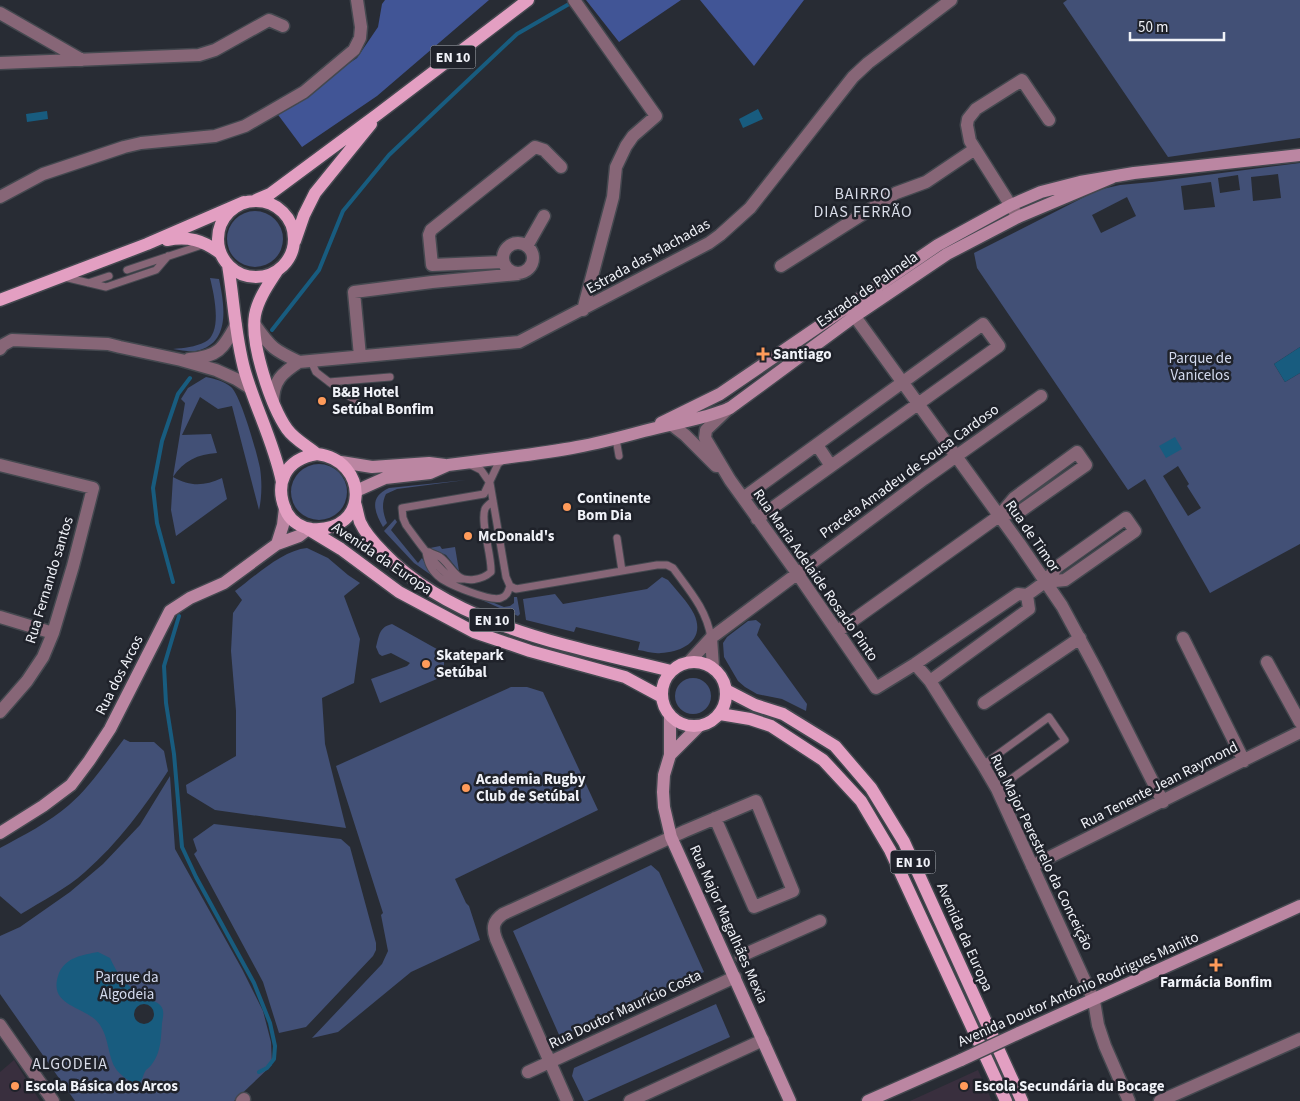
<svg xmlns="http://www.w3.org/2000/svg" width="1300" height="1101" viewBox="0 0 1300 1101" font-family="'Source Sans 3',sans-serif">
	<rect width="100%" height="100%" fill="#282c34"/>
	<!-- education -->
	<path fill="#392f3e" d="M14,1060L40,1101H0V1072Z
		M978,1070L992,1101H910Z"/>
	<!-- green -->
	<path fill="#425076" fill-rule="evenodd" d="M1067,0H1300V138L1168,157L1063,3Z
		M1300,163V347L1274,364L1285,382L1300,373V544L1210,593L1145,479L1128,490L977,268L974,253L1098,190L1120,185L1152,182ZM1278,174L1281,198L1253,201L1251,177ZM1238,175L1240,190L1220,193L1218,178ZM1211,182L1215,207L1184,210L1181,186ZM1127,197L1136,216L1101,233L1092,215ZM1178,466L1189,484L1187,486L1201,508L1188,516L1163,476Z
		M227 239a28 28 0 1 1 56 0a28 28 0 1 1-56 0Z
		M210,278L219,279C224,303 231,341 200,350C192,353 182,350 173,349C184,348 195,347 205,342C223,333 214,294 210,278Z
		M206,377C215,379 224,381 231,387C241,396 257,453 260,468C262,481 262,497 259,510L232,406L218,409L200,397L182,435L211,434L217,453C198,454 183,461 173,477C191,487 204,486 222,478L227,499L176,536L171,510L173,477L185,403L181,399L188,388Z
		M291 492a28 28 0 1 1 56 0a28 28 0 1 1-56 0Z
		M466,480L397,489L386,494C381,504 383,513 387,523L383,527C374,511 369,497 389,488Z
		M395,519L397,522L391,530L418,563L422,558L432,574L462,590L504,607L510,606L514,603V597H517L520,614L518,616L441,582L414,563L384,531Z
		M440,546L442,549L455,547L459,571L446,555L430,548Z
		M307,548L328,558L348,575L360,583L344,596L360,639L354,683L322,698L325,744L346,828L215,810L187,793L186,785L236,756V711L231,651L233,613L242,600L235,591C255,576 283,550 307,548Z
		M662,577L668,580C676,590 688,602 694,614C706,640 683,652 661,653C653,654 646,651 638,650L640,642L576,627L574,632L526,620L523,599L555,594L563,604L647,589Z
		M756,620L761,624L757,635L807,704L806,711L782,699L757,694L745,687L738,681L724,657L723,643L727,637L748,621Z
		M392,624L444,653V676L380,703L371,679L407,666L410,663L391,653L382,656L379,654L376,647C379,636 379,627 392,624Z
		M675 696a18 18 0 1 1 36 0a18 18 0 1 1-36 0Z
		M511,687H527L543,692L598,810L455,879L466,903L469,906L480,940L411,972L338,1032L312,1038L382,964L388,951L381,915L383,913L336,766Z
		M124,739L130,742H154L164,751L168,771C144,808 118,843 85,872C66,889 42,901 21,914L0,896V848C24,835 48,823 69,805C90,787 107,761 124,739Z
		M170,776L175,849L242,969L263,1011L271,1042L272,1065L234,1101H75L0,994V936L20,927L70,892L103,864L140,825Z
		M214,824L341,839L350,847L376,943V950L373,956L306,1027L279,1033L263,982L194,854L197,851L193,839Z
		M651,865L659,872L704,972L560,1037L513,931Z
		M716,1004L730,1037L587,1101H584L572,1076L574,1068Z"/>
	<!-- forest -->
	<path fill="#415596" d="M385,0H489L377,96L302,147L276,112L357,58L378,27L382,4Z
		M586,0H681L619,42Z
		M700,0H804L754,66Z"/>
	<!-- water -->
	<path fill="#185c7f" d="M758,109L763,119L743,128L739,119Z
		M47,111L48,119L27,122L26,114Z
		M1300,347V373L1285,382L1274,364Z
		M1175,437L1182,449L1166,458L1159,446Z
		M98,952L110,958C117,974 127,987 143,996C148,999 156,1001 160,1005C165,1010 163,1017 162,1023C161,1038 161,1052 152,1064C150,1067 148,1068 146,1070C142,1076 143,1082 136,1086C130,1081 120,1075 116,1069C108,1058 109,1038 100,1025C87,1005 46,1008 59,973C66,957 83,955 98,952Z"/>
	<!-- pier -->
	<path fill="#282c34" d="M134 1014a10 10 0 1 1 20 0a10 10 0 1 1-20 0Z"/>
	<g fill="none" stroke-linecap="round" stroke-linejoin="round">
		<!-- stream -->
		<path stroke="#185c7f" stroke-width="4" d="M272,330L319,270L343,211L389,155L517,34L569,4
			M173,582L157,523L153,488L162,441L178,394L190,378
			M179,616L164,666L166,703L174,754L182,847L196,877L254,983L270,1023L275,1046L274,1059L267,1068L259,1072"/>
		<!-- lane casing -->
		<g stroke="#44484f" stroke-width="9">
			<path id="lane" d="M127,270L205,244
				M64,277L106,287L156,270L168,256
				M88,283L109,276
				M311,361L316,372L329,382L390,377
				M329,382L355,400L357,410
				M616,439L619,456
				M469,464L481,470L490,483L506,577L510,586L516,589L657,565H667L673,568C689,590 707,610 711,638
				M617,538L622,571
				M426,552C428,562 430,569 438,576C446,584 491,602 501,598C507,596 508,592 510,586
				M429,552C432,554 437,555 440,557C447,562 451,570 457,575C466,583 482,580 491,572C492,556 480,522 485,509C486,506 491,503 493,501
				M463,579C462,579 456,579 455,579C441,575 415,537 406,525L403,518L402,508L484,494L498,464L504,459
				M983,765L1049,717L1065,740L997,789"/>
		</g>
		<!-- street casing -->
		<g stroke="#44484f" stroke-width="15">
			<path id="street" d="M574,0L656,116L633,136L626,146L616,167L613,197L583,310
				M0,13L82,60
				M0,63L199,55L215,50L269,20L283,26
				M0,197L43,174L124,147L141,143L215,136L245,126L304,92L354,50L360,38L361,27L357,0
				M1018,217L970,141L967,125L968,119L976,109L1022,80L1049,120
				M503 258a15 15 0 1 1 30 0a15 15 0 1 1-30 0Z
				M527,246L544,216
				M503,262L432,265L429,235L431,230L535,147L544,150L561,167
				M781,266L896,193L926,182L975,149
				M848,307L1019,543L1062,606L1096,669L1163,802
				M255,325C271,348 274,350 299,362
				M0,349L3,345L12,340L108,344L120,347L181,360L216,370L236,379L250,388
				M360,356L354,292L432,282L518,274
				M189,359C218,357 223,349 236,325
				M273,402C273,381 282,373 299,362L519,342L709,243L720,235L750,208L853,77L868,63L951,0
				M729,408L706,430L705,438L730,480L797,573L876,688L915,664L1018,594L1027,595L1029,609L930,681
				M672,425L685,435L716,466
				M817,445L831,466
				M0,465L93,488L73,566L53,633L43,657L27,681L0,712
				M743,498L983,324L999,346L757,519
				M1027,595L1045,582L1057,567L1126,518L1135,531L1065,580L1045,582
				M0,617L53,633
				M838,631L999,516L1014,498L1077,452L1086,465L1022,510L999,516
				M711,638L713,667
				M1183,638L1244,761
				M689,662L711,638L924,479L1041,396
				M1267,662L1300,722
				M915,664L930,681L983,765L997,789L1094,1001L1098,1025L1105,1046L1129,1101
				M984,703L1080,638
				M1032,866L1300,732
				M741,956L820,921
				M0,1025L53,1101
				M528,1072L735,977
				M242,1101L244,1099
				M567,1101L496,939C492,928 493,921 503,914L685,831L756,801L793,891L754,907L715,818
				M630,1101L763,1040
				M1160,1101L1300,1039"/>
		</g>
		<!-- secondary casing -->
		<g stroke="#44484f" stroke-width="15">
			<path id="secondary" d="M661,423L720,394L938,245L1011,205L1041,192L1080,182L1134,173L1300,155
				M341,462L372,467L429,463L445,465
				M356,491L385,478L430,473L448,465C491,459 535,455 577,447C600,443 622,437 644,431C673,423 702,420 730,408L855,316L947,254L1018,217L1113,177
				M277,544L283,525L285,508
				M670,716V755L664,775L663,792L664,807L671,837L790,1101
				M670,755L699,726
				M0,833L43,806L71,785L89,761L110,729L170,611L190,598L224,583L277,544L299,536L308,529
				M1019,1033L1300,906
				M868,1101L961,1060"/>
		</g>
		<!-- primary casing -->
		<g stroke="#44484f" stroke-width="15">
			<path id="primary" d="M256,200L270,194L378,114L528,0
				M218 239a38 38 0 1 1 76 0a38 38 0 1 1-76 0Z
				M167,240C188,236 203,240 220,253
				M295,241L304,215L315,193L371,124
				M228,265C234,301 235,337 245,372C256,409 274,443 282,482
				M277,271C268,285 258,299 255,315C250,343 271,406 287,429C294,439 307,446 317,454
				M0,300L147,244L244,202
				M317,454C369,460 370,533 312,529C302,528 292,522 287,513C273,484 285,459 317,454Z
				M355,503C357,509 358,516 360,522C365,533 374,543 383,552C454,627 575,647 671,671
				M308,529L341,549L399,592L474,632L530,651L625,677L662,697
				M662 694a32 32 0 1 1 64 0a32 32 0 1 1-64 0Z
				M726,690L755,705L783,714L835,746L871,788L904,842L1022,1101
				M720,714L750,719L771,726L823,760L861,801L890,850L1006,1101"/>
		</g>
		<!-- lane -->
		<use href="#lane" stroke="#876677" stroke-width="7"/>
		<!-- street -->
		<use href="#street" stroke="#876677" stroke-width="12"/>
		<!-- secondary -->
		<use href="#secondary" stroke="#bb86a2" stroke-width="12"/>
		<!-- primary -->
		<use href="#primary" stroke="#e39fc2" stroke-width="12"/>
		<!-- secondary-bridge casing -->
		<g stroke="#44484f" stroke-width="15" stroke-linecap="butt">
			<path id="secondary-bridge" d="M961,1060L1019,1033"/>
		</g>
		<!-- secondary-bridge -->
		<use href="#secondary-bridge" stroke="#bb86a2" stroke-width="12"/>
	</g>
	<!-- markers -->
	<g fill="#ff9b5a" stroke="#1f222a" stroke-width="2">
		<path d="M760.5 346.5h5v5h5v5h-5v5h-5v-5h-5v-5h5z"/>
		<circle cx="322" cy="401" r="5"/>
		<circle cx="567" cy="507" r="5"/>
		<circle cx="468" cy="536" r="5"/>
		<circle cx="426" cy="664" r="5"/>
		<circle cx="466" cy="788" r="5"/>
		<path d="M1213.5 957.5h5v5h5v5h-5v5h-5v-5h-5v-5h5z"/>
		<circle cx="15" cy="1086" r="5"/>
		<circle cx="964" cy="1086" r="5"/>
	</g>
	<g text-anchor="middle" stroke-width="5" stroke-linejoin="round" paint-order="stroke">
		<!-- shield labels -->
		<g fill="#1f222a" stroke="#b1b4ba" stroke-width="1">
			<rect x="430.5" y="45.5" width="45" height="23" rx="4"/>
			<rect x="469.5" y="608.5" width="45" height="23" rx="4"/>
			<rect x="890.5" y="850.5" width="45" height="23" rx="4"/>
		</g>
		<g font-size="14" font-weight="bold" fill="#f0f2f8">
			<text x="453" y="62">EN 10</text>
			<text x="492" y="625">EN 10</text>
			<text x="913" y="867">EN 10</text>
		</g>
		<!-- street labels -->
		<g font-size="15" fill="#f0f2f8" stroke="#1f222a">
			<text transform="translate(648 256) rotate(-29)" y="5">Estrada das Machadas</text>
			<text transform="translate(867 289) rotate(-35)" y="5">Estrada de Palmela</text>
			<text transform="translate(909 471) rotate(-36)" y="5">Praceta Amadeu de Sousa Cardoso</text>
			<text transform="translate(1033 536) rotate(55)" y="5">Rua de Timor</text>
			<text transform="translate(382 558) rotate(34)" y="5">Avenida da Europa</text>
			<text transform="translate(816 575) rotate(55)" y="5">Rua Maria Adelaide Rosado Pinto</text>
			<text transform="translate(49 580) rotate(-73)" y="5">Rua Fernando santos</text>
			<text transform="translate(119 675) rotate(-63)" y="5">Rua dos Arcos</text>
			<text transform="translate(1159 785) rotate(-27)" y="5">Rua Tenente Jean Raymond</text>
			<text transform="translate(1042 852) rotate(64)" y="5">Rua Major Perestrelo da Conceição</text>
			<text transform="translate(729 924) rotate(66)" y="5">Rua Major Magalhães Mexia</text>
			<text transform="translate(965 937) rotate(66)" y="5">Avenida da Europa</text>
			<text transform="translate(1078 989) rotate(-24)" y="5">Avenida Doutor António Rodrigues Manito</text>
			<text transform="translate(625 1009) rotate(-25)" y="5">Rua Doutor Maurício Costa</text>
		</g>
		<!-- poi labels -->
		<g font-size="15" font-weight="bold" fill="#f0f2f8" stroke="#1f222a" text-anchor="start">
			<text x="773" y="359">Santiago</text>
			<text x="332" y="397">B&amp;B Hotel<tspan x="332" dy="17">Setúbal Bonfim</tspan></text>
			<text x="577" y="503">Continente<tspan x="577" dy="17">Bom Dia</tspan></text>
			<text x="478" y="541">McDonald's</text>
			<text x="436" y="660">Skatepark<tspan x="436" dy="17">Setúbal</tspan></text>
			<text x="476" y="784">Academia Rugby<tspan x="476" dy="17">Club de Setúbal</tspan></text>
			<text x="1216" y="987" text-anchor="middle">Farmácia Bonfim</text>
			<text x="25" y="1091">Escola Básica dos Arcos</text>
			<text x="974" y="1091">Escola Secundária du Bocage</text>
		</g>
		<!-- park labels -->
		<g font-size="15" fill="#d3daee" stroke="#1f222a">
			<text x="1200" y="363">Parque de<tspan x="1200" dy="17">Vanicelos</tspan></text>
			<text x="127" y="982">Parque da<tspan x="127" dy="17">Algodeia</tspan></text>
		</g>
		<!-- neighbourhood labels -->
		<g font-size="16" letter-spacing="1" fill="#d8dce8" stroke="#1f222a">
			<text x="863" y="199">BAIRRO<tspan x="863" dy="18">DIAS FERRÃO</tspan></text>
			<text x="70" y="1069">ALGODEIA</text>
		</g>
	</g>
	<!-- scale -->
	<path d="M1130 32v8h94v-8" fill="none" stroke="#f0f2f8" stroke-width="2.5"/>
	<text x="1138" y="32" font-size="15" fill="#f0f2f8" stroke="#1f222a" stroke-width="4" paint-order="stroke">50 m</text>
</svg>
